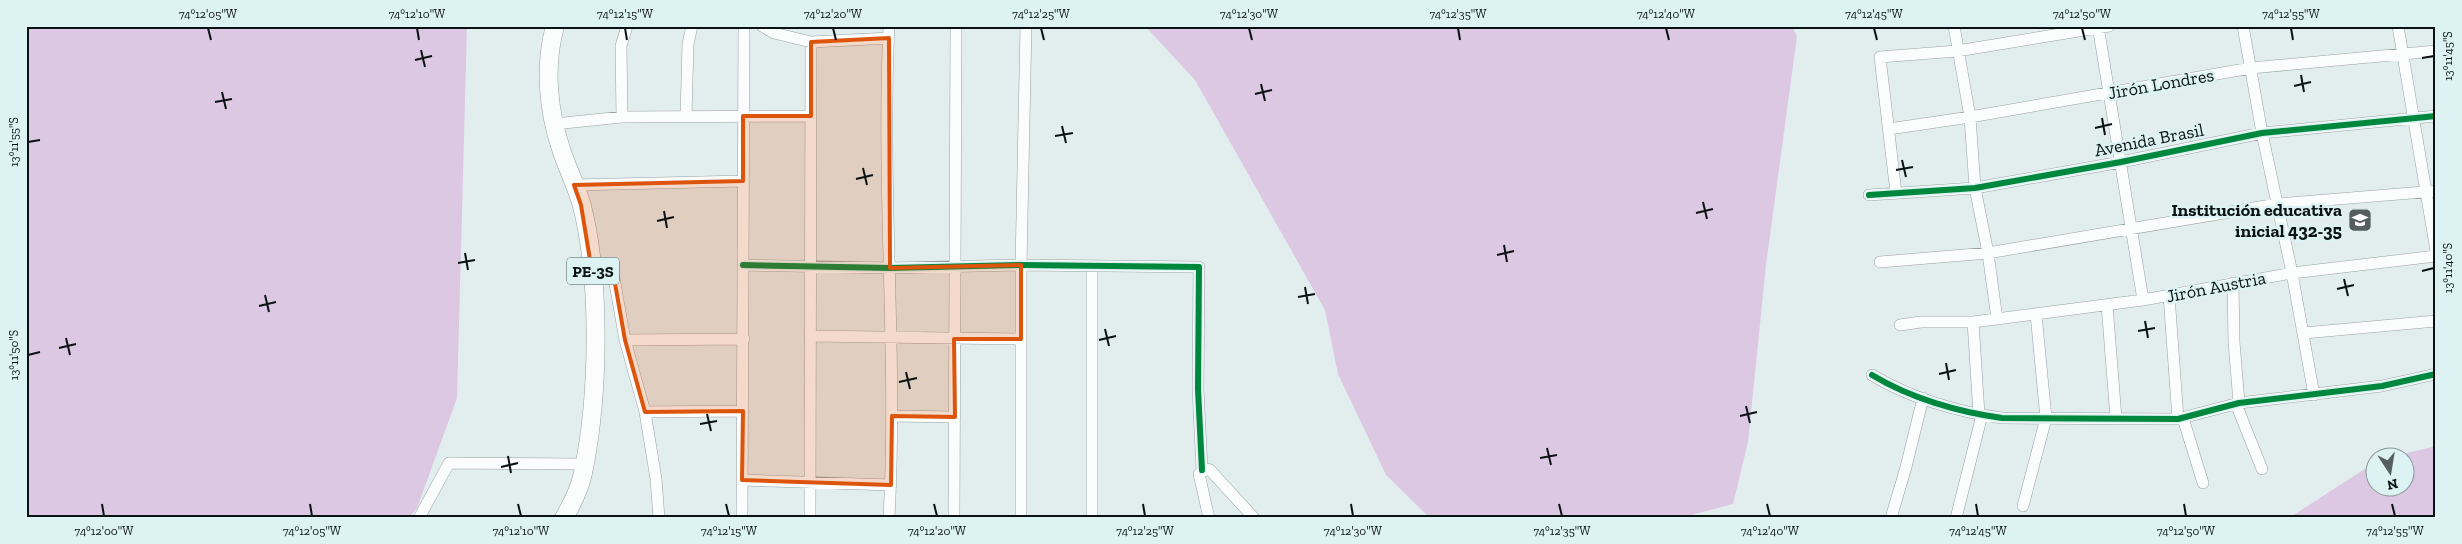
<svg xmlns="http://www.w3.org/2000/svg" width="2462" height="544" viewBox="0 0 2462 544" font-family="'Zilla Slab',serif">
	<rect width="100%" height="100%" fill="#e2edee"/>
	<!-- green -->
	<path fill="#dcc8e2" d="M26,26H467L457,398L417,508L409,518H26Z
		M1145,26H1792L1797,36L1766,265L1748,442L1733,504L1680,518H1430L1386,475L1338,374L1325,310L1195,80Z
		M2436,446V518H2289L2374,463V486H2404V456H2395Z"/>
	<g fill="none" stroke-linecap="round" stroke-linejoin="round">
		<!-- minor casing -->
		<g stroke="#98a1a2" stroke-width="12">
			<path id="minor" d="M762,26L774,33L811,42L889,38
				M889,26C881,190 898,354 889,518
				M1954,26L1970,117L1975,188L1988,253L1997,319
				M2098,26L2143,300
				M2243,26L2262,133L2292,273L2314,395
				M2398,26L2436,251
				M686,116L688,44L692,26
				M622,117L621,46L627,26
				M554,124L622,117L811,116
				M1889,129L1970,117L2251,68L2436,51
				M574,185L743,181
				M1896,193L1880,57L1957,51L2109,26
				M1869,195L1975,188L2121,162L2262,133L2436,116
				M1880,262L1988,253L2277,204L2436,191
				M743,265L890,268L1021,265L1199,267L1198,389L1202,470
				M593,278H614L625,340L645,412L656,479L659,518
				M2233,283L2234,342L2239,403
				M2169,296L2178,419
				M2107,305L2116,418
				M1900,325L1921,322H1973
				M2304,333L2436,321
				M810,336L1021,339
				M625,340L744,339
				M1872,375C1910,398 1958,412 2002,418L2178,419L2239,403L2382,386L2436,374
				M2236,404L2262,469
				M645,412L743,411
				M1979,414L1973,322L2143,300L2292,273L2436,256
				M892,416L955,417
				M2183,418L2203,483
				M742,480L891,485
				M2023,506L2046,418L2036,314
				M419,518L449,463L584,464
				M742,518L744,26
				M810,518L811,42
				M954,518L956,26
				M1021,518V265L1026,26
				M1092,518V267
				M1209,518L1199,474L1207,469L1210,470L1254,518
				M1891,518L1906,467L1923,398
				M1956,518L1982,415"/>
		</g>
		<!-- trunk casing -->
		<g stroke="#98a1a2" stroke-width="19">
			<path id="trunk" d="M555,26C544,66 548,110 561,149C567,168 577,187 582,206C601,282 599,396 583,473C580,488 572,504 564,518"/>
		</g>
		<!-- minor -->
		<use href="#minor" stroke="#fbfcfc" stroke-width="11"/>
		<!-- trunk -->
		<use href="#trunk" stroke="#fbfcfc" stroke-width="18"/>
		<!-- cycleway casing -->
		<g stroke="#ddf2f3" stroke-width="9">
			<path id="cycleway" d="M1869,195L1975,188L2121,162L2262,133L2436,116
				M743,265L890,268L1021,265L1199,267L1198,389L1202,470
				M1872,375C1910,398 1958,412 2002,418L2178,419L2239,403L2382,386L2436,374"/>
		</g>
		<!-- cycleway -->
		<use href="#cycleway" stroke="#00873e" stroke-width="6"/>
	</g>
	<!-- marked area -->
	<path fill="#dd550c" fill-opacity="0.2" stroke="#dd550c" stroke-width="4" stroke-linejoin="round" d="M889,38L890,268L1021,265V339H954L955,417L892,416L891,485L742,480L743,411L645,412L625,340L614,278H593L581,205L574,185L743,181V116H811V42Z"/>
	<!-- ticks -->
	<path fill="none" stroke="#0b1213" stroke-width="2" d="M208,28L211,40M417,28L419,40M625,28L627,40M833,28L836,40M1041,28L1044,40M1249,28L1252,40M1458,28L1460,40M1666,28L1669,40M1874,28L1877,40M2082,28L2085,40M2291,28L2293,40M421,50L425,67M2422,58L2434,56M415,60L432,56M2301,75L2304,92M1261,84L1265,101M2294,86L2311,82M222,92L226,109M1255,94L1272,90M215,102L232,99M2102,118L2105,135M1062,126L1066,143M2095,128L2112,124M1055,136L1073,133M28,142L40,140M1902,160L1906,177M863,168L867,185M1896,170L1913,167M856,179L873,175M1703,202L1707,219M664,211L667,228M1696,213L1713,209M657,221L674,217M1504,245L1507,262M465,253L468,270M1497,255L1514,251M458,263L475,260M2422,271L2434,268M2344,279L2348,296M1305,287L1308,304M2337,289L2354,285M265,295L269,312M1298,297L1315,294M259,306L276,302M2145,321L2148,338M1105,329L1109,346M2138,331L2155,328M66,338L70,355M1099,340L1116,336M59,348L76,344M28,355L40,352M1946,363L1949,380M906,372L910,389M1939,374L1956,370M899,382L917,378M1746,406L1750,423M707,414L711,431M1740,416L1757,412M700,424L717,421M1547,448L1551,465M508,456L511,473M1540,458L1557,455M501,467L518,463M102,504L104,516M310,504L312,516M518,504L521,516M726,504L729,516M934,504L937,516M1143,504L1145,516M1351,504L1353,516M1559,504L1562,516M1767,504L1770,516M1976,504L1978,516M2184,504L2186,516M2392,504L2395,516"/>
	<!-- icons -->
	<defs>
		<g id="school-square" transform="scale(1.25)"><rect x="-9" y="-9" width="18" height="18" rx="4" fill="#565f60" stroke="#ddf2f3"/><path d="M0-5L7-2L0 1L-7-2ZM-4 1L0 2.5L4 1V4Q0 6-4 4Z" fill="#fff"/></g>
	</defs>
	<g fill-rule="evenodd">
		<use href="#school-square" x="2360" y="220"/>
	</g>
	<g text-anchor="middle" stroke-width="5" stroke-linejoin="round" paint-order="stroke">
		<!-- shield labels -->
		<rect fill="#ddf2f3" stroke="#4a5556" stroke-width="1" x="567" y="257.5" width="52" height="27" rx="4"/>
		<g font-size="16" font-weight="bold" fill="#0b1213">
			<text x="593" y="277">PE-3S</text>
		</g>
		<!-- street labels -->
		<g font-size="18" fill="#0b1213" stroke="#ddf2f3">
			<text transform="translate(2161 84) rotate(-10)" y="6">Jirón Londres</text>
			<text transform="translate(2149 140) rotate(-11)" y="6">Avenida Brasil</text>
			<text transform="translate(2216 287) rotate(-11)" y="6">Jirón Austria</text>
		</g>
		<!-- poi labels -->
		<g font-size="18" font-weight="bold" fill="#0b1213" stroke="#ddf2f3" text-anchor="end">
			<text x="2342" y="216">Institución educativa<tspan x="2342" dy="21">inicial 432-35</tspan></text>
		</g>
	</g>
	<!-- border -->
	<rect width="2462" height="544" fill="none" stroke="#ddf2f3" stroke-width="55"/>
	<!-- north arrow -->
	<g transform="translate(2390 472) rotate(168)"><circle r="24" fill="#ddf2f3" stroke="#899899"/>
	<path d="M0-4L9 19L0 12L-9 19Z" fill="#565f60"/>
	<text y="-8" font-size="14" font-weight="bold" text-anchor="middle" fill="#0b1213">N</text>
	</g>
	<rect x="28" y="28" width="2406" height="488" fill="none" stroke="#0b1213" stroke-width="2"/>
	<g font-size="12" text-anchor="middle" fill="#0b1213">
		<text x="208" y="18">74°12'05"W</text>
		<text x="417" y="18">74°12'10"W</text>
		<text x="625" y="18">74°12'15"W</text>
		<text x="833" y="18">74°12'20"W</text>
		<text x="1041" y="18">74°12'25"W</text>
		<text x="1249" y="18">74°12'30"W</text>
		<text x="1458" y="18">74°12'35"W</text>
		<text x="1666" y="18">74°12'40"W</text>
		<text x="1874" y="18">74°12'45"W</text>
		<text x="2082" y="18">74°12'50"W</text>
		<text x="2291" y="18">74°12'55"W</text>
		<text transform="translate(2448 56) rotate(-90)" y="4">13°11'45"S</text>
		<text transform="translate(14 142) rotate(-90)" y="4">13°11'55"S</text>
		<text transform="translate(2448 268) rotate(-90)" y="4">13°11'40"S</text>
		<text transform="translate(14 355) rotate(-90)" y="4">13°11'50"S</text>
		<text x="104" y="535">74°12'00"W</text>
		<text x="312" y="535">74°12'05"W</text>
		<text x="521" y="535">74°12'10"W</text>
		<text x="729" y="535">74°12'15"W</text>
		<text x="937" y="535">74°12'20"W</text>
		<text x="1145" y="535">74°12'25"W</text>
		<text x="1353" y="535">74°12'30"W</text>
		<text x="1562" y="535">74°12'35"W</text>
		<text x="1770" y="535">74°12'40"W</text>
		<text x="1978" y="535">74°12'45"W</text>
		<text x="2186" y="535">74°12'50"W</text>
		<text x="2395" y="535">74°12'55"W</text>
	</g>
</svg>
